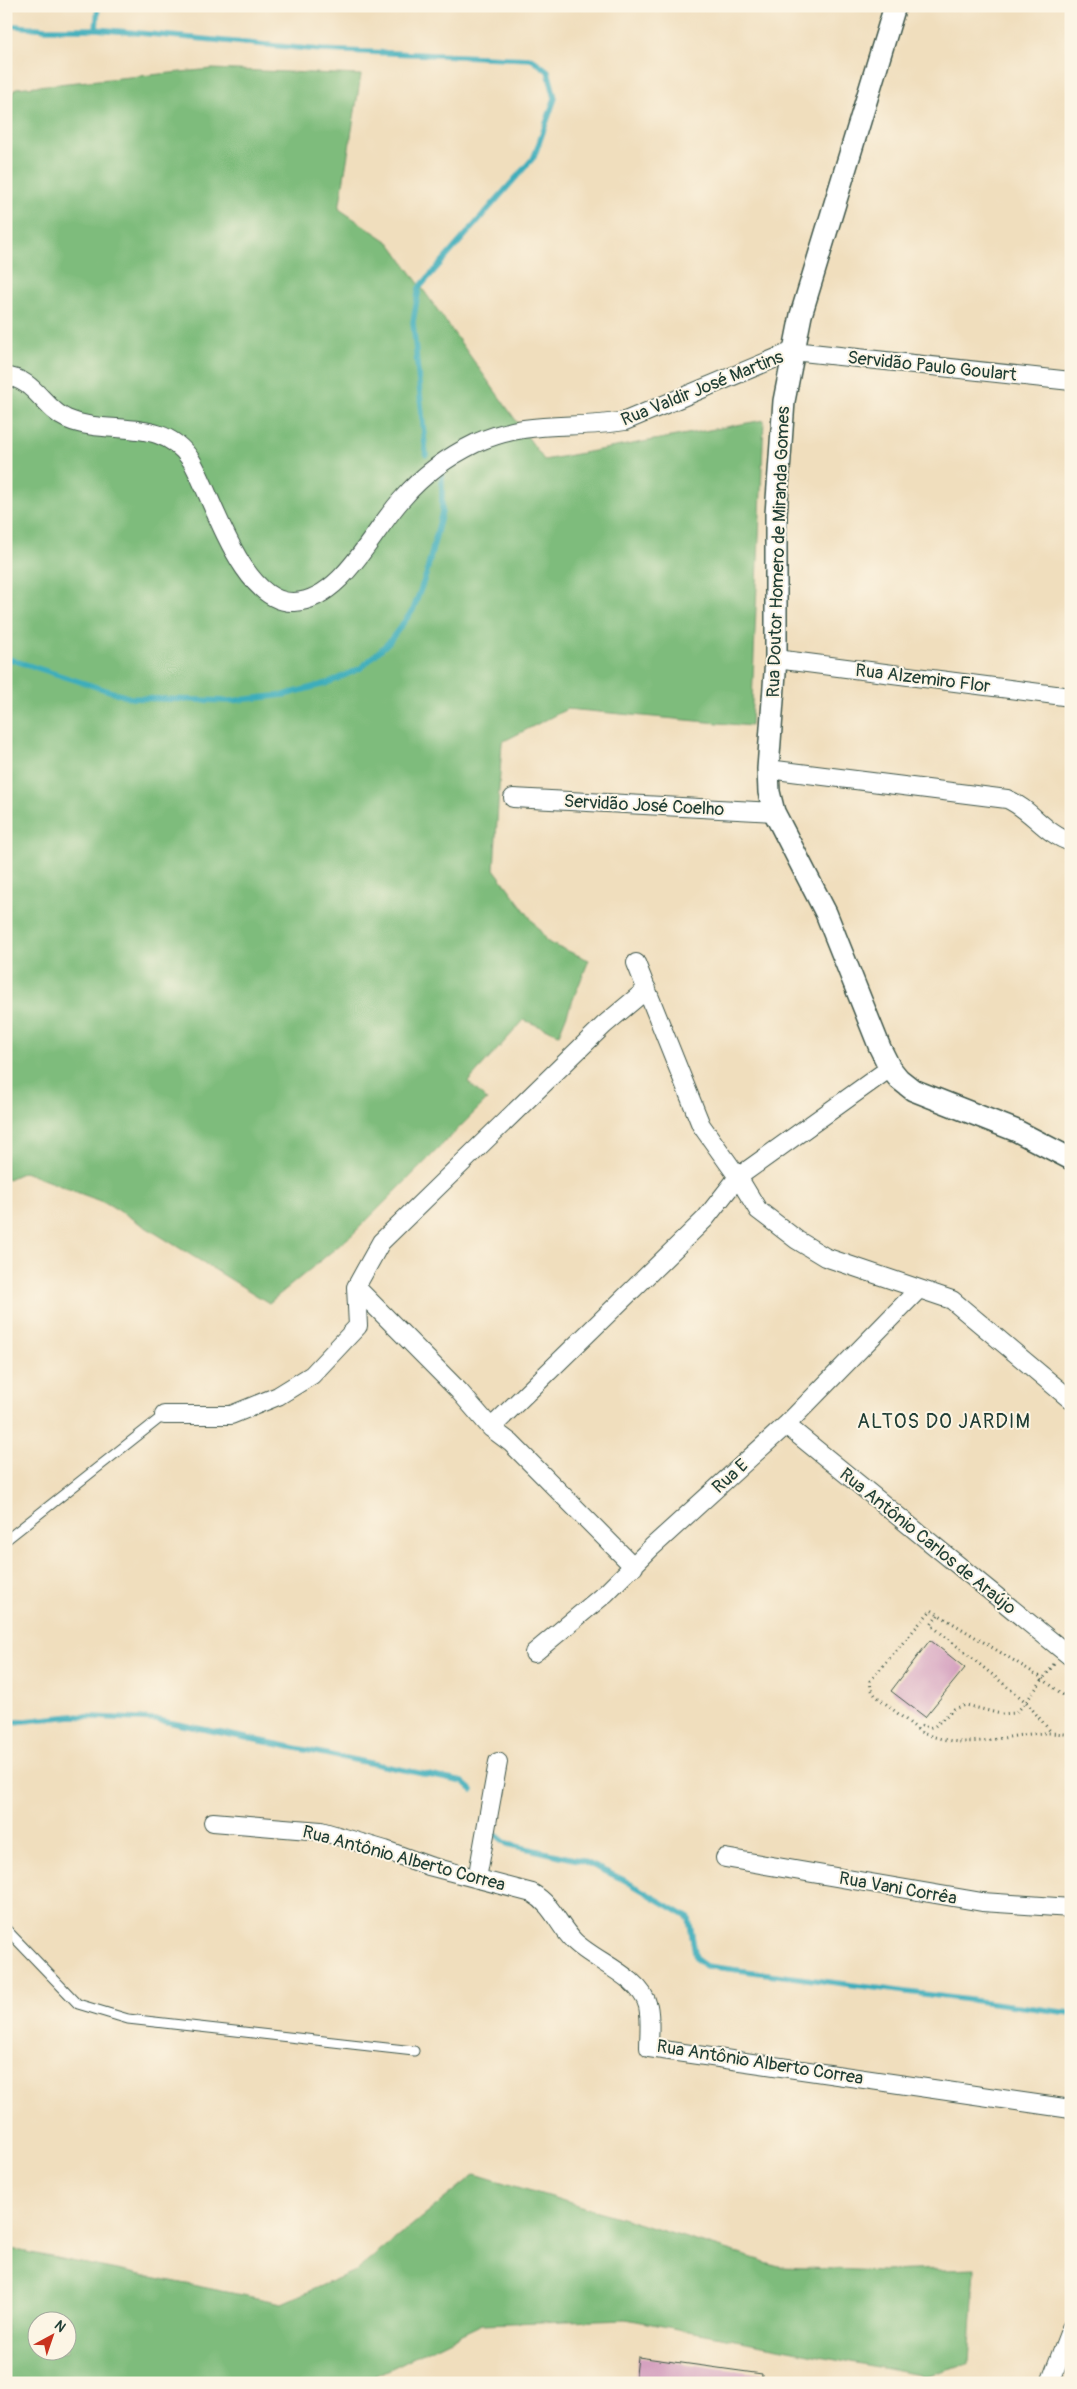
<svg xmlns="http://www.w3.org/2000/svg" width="1077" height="2389" viewBox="0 0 1077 2389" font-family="Pangolin,sans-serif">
	<rect width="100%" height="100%" fill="#fcf5e5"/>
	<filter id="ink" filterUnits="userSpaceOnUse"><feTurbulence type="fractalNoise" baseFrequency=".02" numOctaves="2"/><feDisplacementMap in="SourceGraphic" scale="10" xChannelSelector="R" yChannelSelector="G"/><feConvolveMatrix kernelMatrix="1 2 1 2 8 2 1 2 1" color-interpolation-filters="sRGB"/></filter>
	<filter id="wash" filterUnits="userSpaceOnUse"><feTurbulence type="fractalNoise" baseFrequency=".0096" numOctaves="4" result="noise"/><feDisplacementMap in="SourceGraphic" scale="20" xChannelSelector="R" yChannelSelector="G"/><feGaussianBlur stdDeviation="1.12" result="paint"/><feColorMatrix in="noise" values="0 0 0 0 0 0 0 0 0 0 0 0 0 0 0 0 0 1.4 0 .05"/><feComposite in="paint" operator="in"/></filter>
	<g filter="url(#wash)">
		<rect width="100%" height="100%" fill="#f0debd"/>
		<!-- forest -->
		<path fill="#7ebc7c" stroke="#4e7c58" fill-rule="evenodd" d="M212,69L361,75L339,209L390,243L544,460L764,420L751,726L567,709L502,742L494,869L549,943L589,960L559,1034L524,1020L468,1082L487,1100L353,1234L269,1303L108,1204L24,1172L6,1180V109L16,88Z
			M475,2174L782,2267L883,2271L975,2268L969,2363L924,2376L626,2319L482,2324L361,2383H6V2248L282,2303L357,2270ZM38,2322H68V2352H38Z"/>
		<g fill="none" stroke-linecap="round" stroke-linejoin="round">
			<!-- stream -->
			<path stroke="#3eadbb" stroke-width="5.5" d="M6,25L46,29H96L98,6
				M96,29L321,50L532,59L548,71L555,98L534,157L419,288L413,322L426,455
				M6,658L131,698L230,701L284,695L328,683L361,668L389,642L413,610L426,575L442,512V476
				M6,1723L72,1716L158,1720L463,1782L472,1790
				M495,1834L507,1844L583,1861L624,1880L689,1918L696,1959L706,1966L1071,2013"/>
		</g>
		<g id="blocks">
			<!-- building -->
			<path fill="#d5a2c0" d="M930,1640L965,1668L925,1717L891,1691Z
				M638,2357L762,2374L761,2383H635Z"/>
		</g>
	</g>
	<g filter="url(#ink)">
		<use href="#blocks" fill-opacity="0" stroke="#3e5549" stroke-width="1"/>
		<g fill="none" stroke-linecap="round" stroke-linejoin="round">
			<!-- service casing -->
			<g stroke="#3e5549" stroke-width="11">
				<path id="service" d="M6,1540L164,1415
					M6,1929L78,2004L128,2019L414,2051"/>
			</g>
			<!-- minor casing -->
			<g stroke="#3e5549" stroke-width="20">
				<path id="minor" d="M6,377C33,377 44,409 67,419C108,437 162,415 191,460C213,496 241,604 294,602C342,600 373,530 403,498C422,476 449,456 476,443C529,419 571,430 625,421L793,351L1071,381
					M776,659L1071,697
					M768,769L1007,799C1031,809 1046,835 1071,842
					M513,798L774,812
					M636,963L701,1125L738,1177L758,1210L797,1240L825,1257L952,1300L1071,1400
					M356,1287L459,1391L491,1428L511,1443L634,1567
					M164,1415H231L278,1396L312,1375L358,1326L356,1287L381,1242L604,1025L647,989
					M786,1425L1071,1657
					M491,1428L705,1219L738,1177L890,1068
					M534,1653L606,1593L652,1547L786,1425L918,1290
					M213,1822L321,1831L385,1850L429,1866L532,1893C553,1905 558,1925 574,1941C594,1961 641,1977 648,2006C651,2020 649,2034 649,2048L1071,2109
					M725,1858L982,1902L1071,1908
					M477,1879L498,1762
					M1050,2383L1071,2328"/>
			</g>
			<!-- tertiary casing -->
			<g stroke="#3e5549" stroke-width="24">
				<path id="tertiary" d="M895,6L801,315L784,401L776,514V659L768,769L769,792L774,812L826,913L880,1048L890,1068L899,1079L913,1090L1017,1131L1071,1159"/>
			</g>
			<!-- path -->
			<path stroke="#3e5549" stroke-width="3" stroke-dasharray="1 4" stroke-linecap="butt" d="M938,1615L931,1625L1026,1702L1051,1732
				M1071,1701L1039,1676L931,1610L870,1681L871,1689L875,1695L922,1733C934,1737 950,1742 963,1742C1002,1742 1030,1728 1071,1735
				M921,1725L928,1728L935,1726L954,1709L966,1705L1001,1714L1016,1713L1026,1702L1054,1664"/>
			<!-- service -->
			<use href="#service" stroke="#fff" stroke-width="9"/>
			<!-- minor -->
			<use href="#minor" stroke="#fff" stroke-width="18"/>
			<!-- tertiary -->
			<use href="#tertiary" stroke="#fff" stroke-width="21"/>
		</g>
	</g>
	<g text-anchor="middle" stroke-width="4" stroke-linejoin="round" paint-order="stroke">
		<!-- street labels -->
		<g font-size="18" fill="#1f3d34" stroke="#fcf5e5">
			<text transform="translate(932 366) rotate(6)" y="6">Servidão Paulo Goulart</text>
			<text transform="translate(702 388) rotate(-22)" y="6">Rua Valdir José Martins</text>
			<text transform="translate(778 552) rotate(-88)" y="6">Rua Doutor Homero de Miranda Gomes</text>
			<text transform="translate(923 678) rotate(7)" y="6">Rua Alzemiro Flor</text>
			<text transform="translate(644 805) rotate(3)" y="6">Servidão José Coelho</text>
			<text transform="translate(730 1476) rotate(-42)" y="6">Rua E</text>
			<text transform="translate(928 1541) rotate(39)" y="6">Rua Antônio Carlos de Araújo</text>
			<text transform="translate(404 1858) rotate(15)" y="6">Rua Antônio Alberto Correa</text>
			<text transform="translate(898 1888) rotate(10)" y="6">Rua Vani Corrêa</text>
			<text transform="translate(760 2062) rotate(9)" y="6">Rua Antônio Alberto Correa</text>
		</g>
		<!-- quarter labels -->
		<g font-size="20" letter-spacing="1" fill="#1f3d34" stroke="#fcf5e5">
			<text x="944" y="1428">ALTOS DO JARDIM</text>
		</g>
	</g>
	<!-- margin -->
	<rect width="1077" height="2389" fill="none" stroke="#fcf5e5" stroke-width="25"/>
	<!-- north arrow -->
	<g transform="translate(52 2336) rotate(40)"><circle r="24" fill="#fcf5e5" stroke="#a4ab9e"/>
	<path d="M0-4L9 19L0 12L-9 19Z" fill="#c8321e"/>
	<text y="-8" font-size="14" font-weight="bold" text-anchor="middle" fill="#1f3d34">N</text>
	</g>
</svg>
